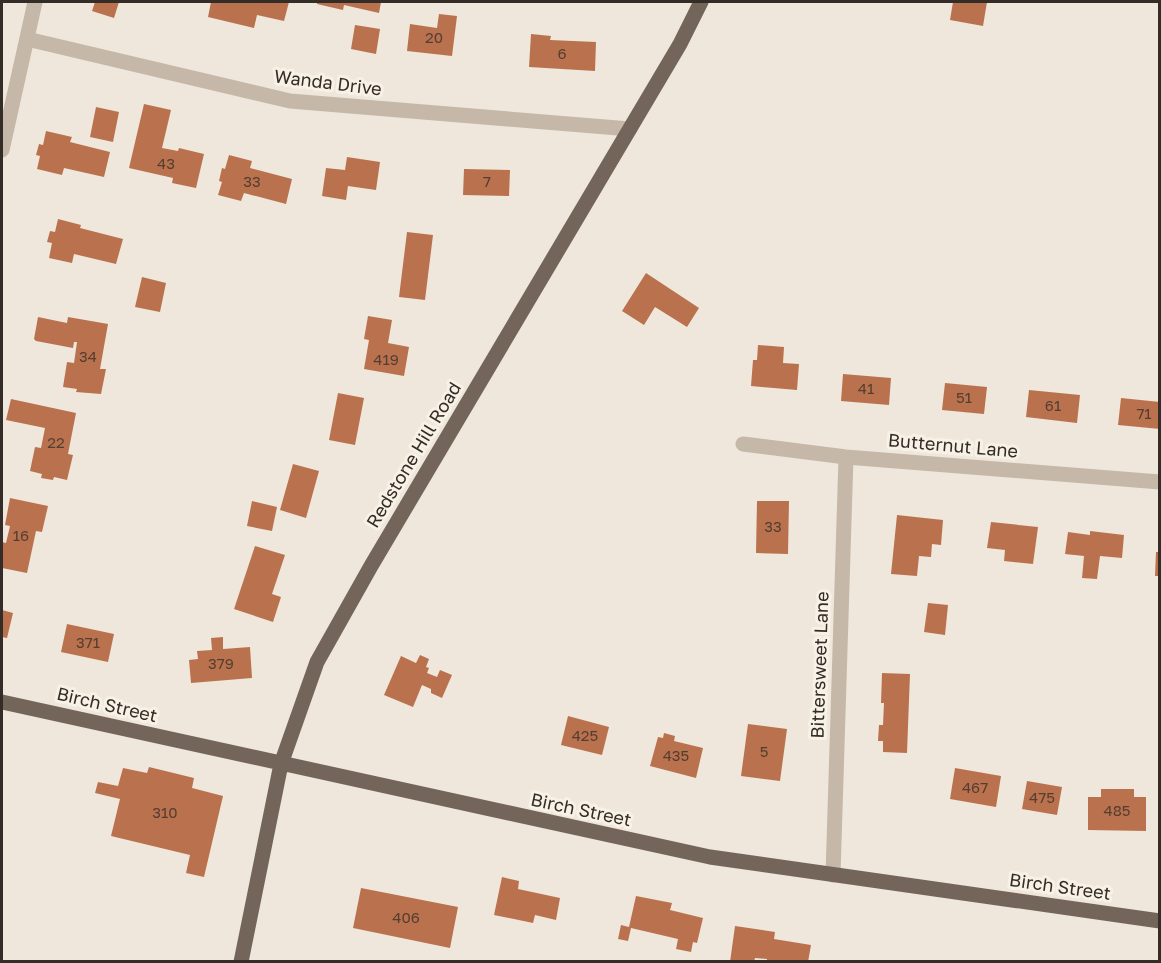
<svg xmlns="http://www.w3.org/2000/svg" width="1161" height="963" viewBox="0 0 1161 963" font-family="'Golos Text',sans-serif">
	<rect width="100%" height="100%" fill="#efe7db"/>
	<!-- building -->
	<path fill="#ba724e" d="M95,2H119L114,18L92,11Z
		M211,2L259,3L289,2L284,21L257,15L254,28L208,17Z
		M317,2H381L379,13L344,5L343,10L317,4Z
		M953,2H987L983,26L950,20Z
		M439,14L457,16L452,56L407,51L410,24L437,28Z
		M355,25L380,29L376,54L351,49Z
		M531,34L551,36L550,40L596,42L595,71L529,67Z
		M144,104L171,110L162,148L178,151L179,148L204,154L196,188L172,183L173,178L129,168Z
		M96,107L119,112L113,142L90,137Z
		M46,131L72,137L70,142L110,152L104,177L64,168L62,175L37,169L40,156L36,155L39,144L43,145Z
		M229,155L252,161L250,168L292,179L286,204L244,193L241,201L218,195L222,182L219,181L222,168L225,169Z
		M347,157L380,162L376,190L348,186L346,200L322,196L326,168L345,170Z
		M464,169L510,170L509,196L463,195Z
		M58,219L81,225L80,228L123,239L116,264L74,254L72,263L49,258L52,243L47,242L50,231L55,232Z
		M407,232L433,235L425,300L399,297Z
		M646,273L699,308L687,327L655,307L644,325L622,311Z
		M142,277L166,283L160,312L135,307Z
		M368,316L392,320L388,343L409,347L404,376L364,369L369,340L364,339Z
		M38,317L67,323L68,317L108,324L100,369H106L101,394L76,392L77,389L63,387L67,362L74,363L77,342H74L73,348L36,341L34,339Z
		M758,345L784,347L783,363L799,364L797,390L751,386L753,360H757Z
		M843,374L891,378L889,405L841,401Z
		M945,383L987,387L984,414L942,410Z
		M1029,390L1080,395L1077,423L1026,417Z
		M338,393L364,398L355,445L329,440Z
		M1121,398L1160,402V429L1118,425Z
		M11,399L76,413L68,454L73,455L67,480L54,477L53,480L41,478L42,474L30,471L35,447L41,448L45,428L6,420Z
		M293,464L319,471L306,518L280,510Z
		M10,498L48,506L42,532L36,531L27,573L2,568V542L6,543L10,526L5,525Z
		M252,501L277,507L272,531L247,526Z
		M757,501H789L788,554L756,553Z
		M897,515L943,520L941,545L932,544L931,557L919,556L917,576L891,574Z
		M991,522L1038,527L1033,564L1004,561L1005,550L987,548Z
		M1090,531L1124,535L1122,558L1100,556L1097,579L1082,578L1084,556L1065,554L1068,532L1090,535Z
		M255,546L285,555L272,594L281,597L273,622L234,609Z
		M1156,552H1160V576H1155Z
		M928,603L948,605L945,635L924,632Z
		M2,610L13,613L7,638L2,637Z
		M67,624L114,634L108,662L61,652Z
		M223,637V649L250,647L252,678L191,683L189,660L198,659L197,651L212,650L211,638Z
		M420,655L429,659L426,667L429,668L427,673L437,677L440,670L452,675L442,698L431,693V689L422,685L413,707L384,695L401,656L416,663Z
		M882,673L910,674L907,753L883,752V741H878L879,725H883L884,703H881Z
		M568,716L609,727L602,755L561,745Z
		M748,724L787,729L780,781L741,776Z
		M664,733L675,736L674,741L703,748L696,778L650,766L658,737L663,738Z
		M149,767L194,778L192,788L223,796L204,877L186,873L190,855L111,836L120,799L95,793L98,782L118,786L123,768L147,773Z
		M955,768L1001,776L996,807L950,799Z
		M1027,781L1062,787L1057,815L1022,809Z
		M1101,789H1134V797H1146V831L1088,830V797H1101Z
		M502,877L519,881L518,889L560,898L556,920L535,915L533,923L494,915Z
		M361,888L458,907L450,948L353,928Z
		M636,896L672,903L670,910L703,918L697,943L693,942L691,952L676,949L678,939L631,928L628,941L618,939L621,925L629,927Z
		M735,926L775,932L774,939L811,945L808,962H767V959L755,958L754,962H730Z"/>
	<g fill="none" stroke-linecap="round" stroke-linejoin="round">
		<!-- minor -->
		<path stroke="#c5b8a8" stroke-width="15" d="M27,39L290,101L630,129
			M2,150L35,2
			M743,444L846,457L1160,482
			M833,875L846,457"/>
		<!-- major -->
		<path stroke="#74655a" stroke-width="15" d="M2,702L710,857L1160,921
			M241,962L281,764L317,662L371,566L680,44L701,2"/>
	</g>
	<g text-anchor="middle" stroke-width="6" stroke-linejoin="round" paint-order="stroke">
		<!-- number labels -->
		<g font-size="15" fill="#553e31">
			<text x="434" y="43">20</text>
			<text x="562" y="59">6</text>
			<text x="166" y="169">43</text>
			<text x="252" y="187">33</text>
			<text x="487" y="187">7</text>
			<text x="88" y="362">34</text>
			<text x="386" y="365">419</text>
			<text x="866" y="394">41</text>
			<text x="964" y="403">51</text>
			<text x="1053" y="411">61</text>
			<text x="1144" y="419">71</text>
			<text x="56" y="448">22</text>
			<text x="773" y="532">33</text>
			<text x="21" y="541">16</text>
			<text x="88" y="648">371</text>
			<text x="221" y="669">379</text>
			<text x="585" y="741">425</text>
			<text x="764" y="757">5</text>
			<text x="676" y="761">435</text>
			<text x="975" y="793">467</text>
			<text x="1042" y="803">475</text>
			<text x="1117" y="816">485</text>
			<text x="165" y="818">310</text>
			<text x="406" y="923">406</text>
		</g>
		<!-- street labels -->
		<g font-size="18" fill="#332c27" stroke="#f7f1e6">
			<text transform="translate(328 83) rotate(7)" y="6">Wanda Drive</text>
			<text transform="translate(953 446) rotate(5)" y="6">Butternut Lane</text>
			<text transform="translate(414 455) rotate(-59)" y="6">Redstone Hill Road</text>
			<text transform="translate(820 665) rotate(-88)" y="6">Bittersweet Lane</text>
			<text transform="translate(107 705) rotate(13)" y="6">Birch Street</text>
			<text transform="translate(581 810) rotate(12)" y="6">Birch Street</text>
			<text transform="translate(1060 887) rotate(8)" y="6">Birch Street</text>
		</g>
	</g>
	<!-- border -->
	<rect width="1161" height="963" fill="none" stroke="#332c27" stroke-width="6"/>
</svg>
